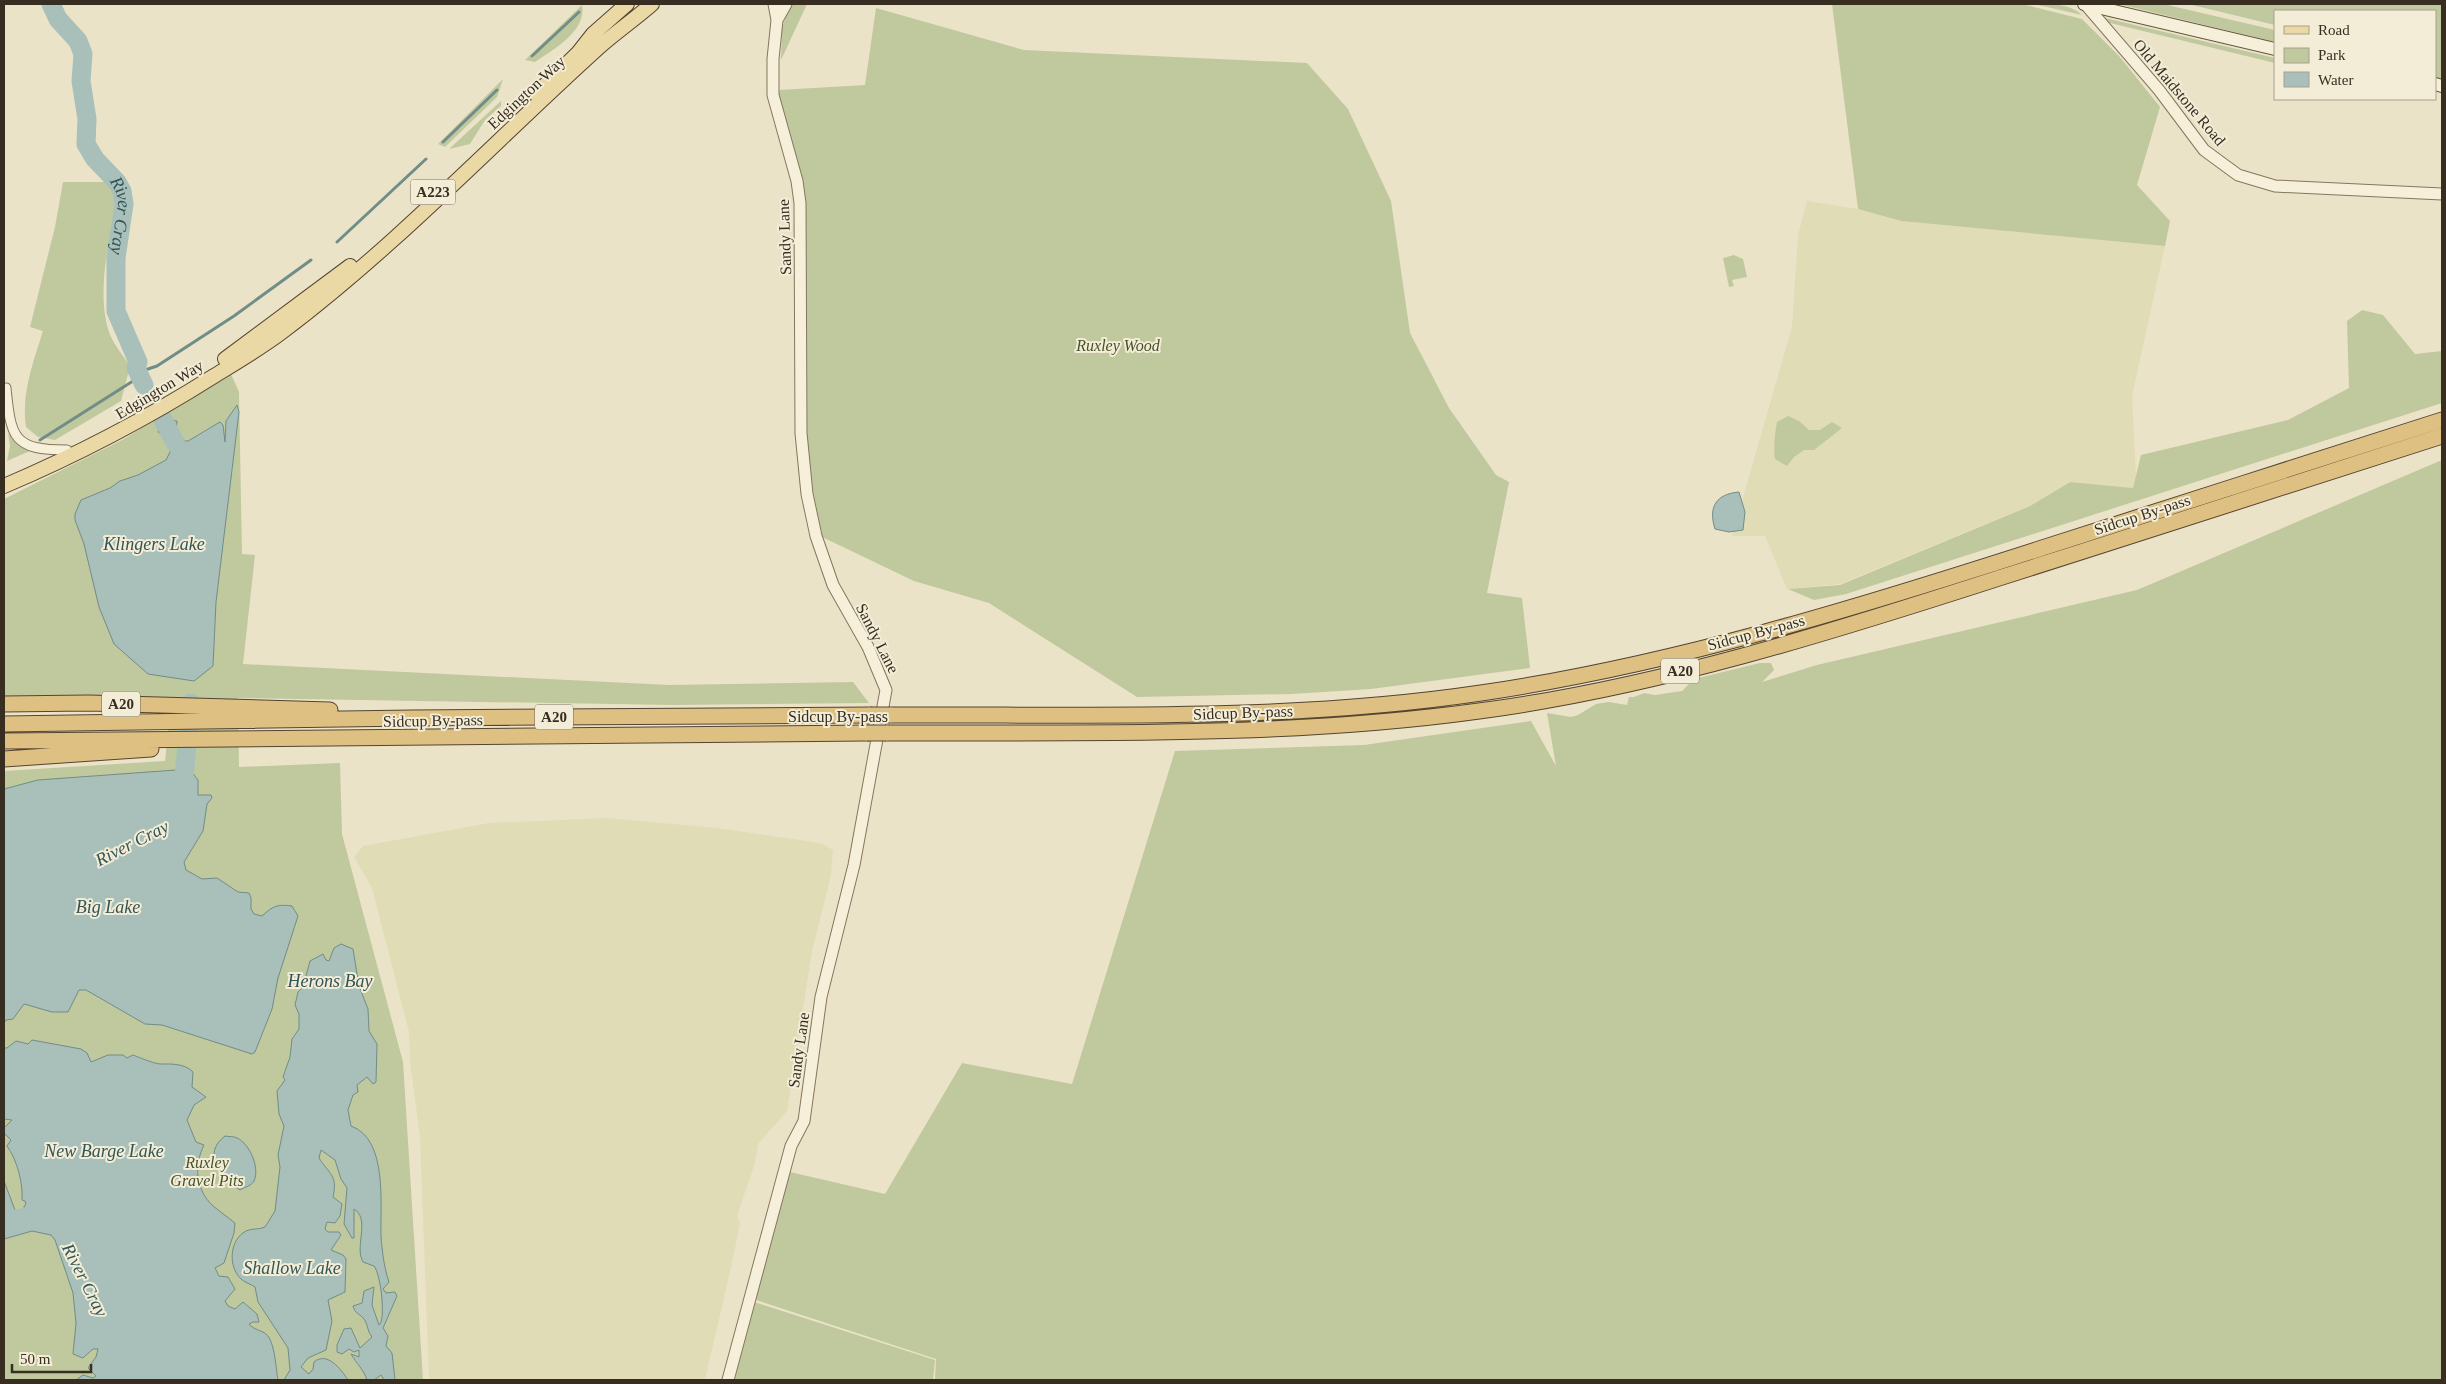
<svg xmlns="http://www.w3.org/2000/svg" width="2446" height="1384" viewBox="0 0 2446 1384" font-family="'Times New Roman',serif">
	<rect width="100%" height="100%" fill="#ebe3c8"/>
	<!-- farmland -->
	<path fill="#e0dcb6" d="M1807,201L1858,209L1901,221L2165,246L2132,396L2136,476L2133,488L2069,482L2029,506L1840,584L1787,589L1765,536H1732L1792,327L1798,235Z
		M607,818L717,828L807,841L823,844L833,850L831,875L812,951L787,1111L758,1144L755,1163L737,1216L740,1223L734,1254L705,1380H429L420,1137L410,1062L409,1032L372,888L354,857L363,846L489,823Z"/>
	<!-- green -->
	<path fill="#c0c89d" d="M790,4H807L781,60L782,28Z
		M1832,4H2022L2082,19L2119,56L2160,107L2137,185L2170,221L2165,246L1901,221L1858,209Z
		M2034,4C2051,4 2069,3 2082,15Z
		M2119,4H2163L2275,30V42Z
		M2188,4H2442V79L2435,78V11H2275V25Z
		M582,5C587,31 554,49 535,62L525,60Z
		M876,8L1024,50L1307,63L1348,109L1391,201L1410,333L1449,408L1496,475L1509,482L1487,593L1522,598L1530,668L1371,689L1291,694L1137,697L989,603L914,581L818,535L802,433L803,228L778,100L779,90L865,85Z
		M2105,18L2275,58V63L2106,22Z
		M503,79L497,97L445,147L438,144Z
		M501,101V106L485,120L470,144L449,149Z
		M63,182H109C126,212 114,219 108,248C103,275 100,311 111,337C116,347 124,357 130,366L121,401L55,440L38,437L26,427C21,394 33,363 43,331L30,327L55,227Z
		M1734,255L1743,259L1747,277L1732,280L1734,286L1729,287L1723,258Z
		M2362,310L2383,315L2415,354L2442,351V403L1846,594L1814,600L1788,589L1840,585L2030,506L2070,482L2133,488L2141,455L2288,420L2349,388L2347,321Z
		M231,374L239,392L242,554L255,555L243,664L669,685L853,682L869,703L673,705L238,698L239,767L340,763L342,834L403,1062L423,1380H4V771L165,761L172,697L4,696V499L122,440Z
		M1788,416L1799,421L1809,430H1820L1832,422L1842,428L1814,450H1804L1794,457L1787,466L1775,459C1773,449 1775,433 1777,422Z
		M8,433L16,443L30,451L7,461L10,446Z
		M2442,460V1380H935L936,1359L753,1299L790,1172L885,1194L962,1063L1072,1084L1175,751L1364,745L1531,721L1556,766L1547,713L1571,717L1578,715L1596,704L1609,702L1627,705L1629,697H1634L1644,693L1655,695L1682,691L1694,679L1760,663H1771L1774,670L1762,682L1817,665L2137,590Z
		M751,1301L935,1360L933,1380H730Z"/>
	<!-- water -->
	<path fill="#a9bfba" stroke="#708d88" d="M237,405L239,412L216,602L213,666L194,681L148,674L114,644L99,607L84,544L75,520V514L81,500L110,488L120,481L138,475L166,460L173,446L168,438L158,432L161,424L169,420L177,421L176,432L182,441H188L220,422L223,425L225,442L226,421Z
		M1739,492L1745,512L1743,530L1729,532L1715,529C1708,507 1716,494 1739,492Z
		M185,762H187V766L198,780V795H211L212,798L207,804L203,831L184,862L186,870L202,879L217,878L238,892L249,893L251,898V909L254,914L262,916C273,906 277,904 292,906L298,916L278,978L272,1009L255,1052L252,1054L162,1025L145,1024L86,990H79L68,1012H52L24,1004L13,1019L6,1020L4,1023V789L38,780L176,770L182,767Z
		M341,944L353,949L359,986L368,1009L369,1031L377,1044L376,1082L373,1084L367,1077L357,1085L358,1092L353,1095L348,1110L351,1126C388,1139 380,1204 381,1236C382,1250 384,1268 389,1282L383,1289L386,1293L395,1292L397,1296L383,1328L388,1336L386,1346L392,1353L395,1380H384L381,1375L374,1380H367C364,1370 356,1363 351,1354L359,1357V1350L354,1352L349,1349L342,1354L337,1352V1345L344,1329L351,1328L360,1348L372,1337C367,1331 368,1323 363,1318C359,1313 355,1314 353,1306L362,1303L364,1291L374,1287L372,1305L379,1325C386,1321 381,1274 374,1266L363,1262L361,1257C357,1242 369,1218 354,1209V1238H352L344,1224L347,1188L341,1179L335,1160L321,1150L319,1158C329,1174 338,1175 333,1197L342,1204L340,1216L335,1223L327,1222L325,1229L328,1232H339L341,1235L331,1250L343,1255L346,1259L345,1292L328,1300L332,1321L326,1350L308,1358L301,1367L309,1374L313,1369L314,1362C327,1351 341,1369 348,1380H284L290,1370L288,1348L258,1302L255,1287C251,1284 245,1283 241,1279C228,1267 229,1240 246,1231C252,1228 259,1230 265,1227L275,1211L280,1167L278,1155L284,1126L279,1114L277,1091L285,1080L283,1077L290,1057L292,1039L299,1029V1014L295,1005L298,992L303,987L310,961L323,954L326,960L329,961L334,948Z
		M32,1040L81,1049L87,1053L91,1062L108,1055H123L127,1058L133,1055C141,1058 152,1063 160,1064C171,1064 184,1063 193,1072L192,1087L206,1097L194,1105L187,1120L196,1142L204,1145C194,1165 195,1189 213,1206C220,1212 228,1217 235,1223L234,1233L224,1263L215,1268L219,1276L228,1277L235,1289L225,1301L228,1306L235,1309L243,1302L257,1314L259,1322H253L249,1324C254,1330 261,1330 266,1334C275,1341 276,1370 278,1380H76L83,1375L93,1378L96,1376L88,1368L96,1357L98,1349H93L83,1358L73,1354L76,1323L73,1293L55,1240L51,1235L32,1231L4,1239V1181L18,1218H25L24,1206L26,1204L25,1201L22,1200C23,1182 17,1160 7,1146L11,1140L4,1133V1128L12,1120L4,1119V1048H7L16,1041L28,1044Z
		M225,1136C229,1137 234,1136 237,1138C250,1144 260,1168 254,1181C251,1186 245,1187 240,1190C221,1178 201,1154 225,1136Z"/>
	<g fill="none" stroke-linecap="round" stroke-linejoin="round">
		<!-- stream -->
		<path stroke="#708d88" stroke-width="3" d="M532,56L579,12
			M443,142L497,90
			M337,242L426,159
			M40,440L133,381L136,368L145,370L157,366L234,316L311,260"/>
		<!-- river -->
		<g stroke="#a9bfba" stroke-width="19">
			<path id="s1" d="M51,4L58,19L78,41L83,54L81,81L87,119L86,144L95,159L117,182L122,191L124,204L116,258V311L138,362L136,368L144,385"/>
			<path d="M161,416L176,444"/>
			<path d="M183,787L191,703"/>
			<path d="M4,1221L37,1215L48,1221"/>
		</g>
		<!-- minor casing -->
		<g stroke="#85765f" stroke-width="11">
			<path id="minor" d="M4,388H6C11,438 13,450 67,450"/>
		</g>
		<!-- tertiary casing -->
		<g stroke="#85765f" stroke-width="13">
			<path id="tertiary" d="M2085,4L2159,90L2204,150L2238,175L2275,186L2442,194
				M777,20L786,4
				M728,1380L791,1146L804,1121L821,997L854,865L886,690L868,647L833,585L816,536L807,494L801,433L800,203L797,181L773,95V59L777,20L774,4"/>
		</g>
		<!-- secondary casing -->
		<g stroke="#675742" stroke-width="14">
			<path id="secondary" d="M2084,4L2275,49
				M2435,84L2442,86"/>
		</g>
		<!-- primary casing -->
		<g stroke="#544432" stroke-width="16">
			<path id="primary" d="M536,94L578,53L593,34L627,4
				M225,359L350,266
				M4,486C77,455 146,419 214,376C237,362 261,348 282,332C396,246 493,143 598,48C616,32 635,19 652,4"/>
		</g>
		<!-- trunk casing -->
		<g stroke="#544432" stroke-width="17">
			<path id="trunk" d="M4,704L89,703L330,710
				M890,715C1087,714 1286,722 1481,693C1671,665 1856,608 2039,549C2173,506 2308,463 2442,420
				M4,724L412,718L870,715
				M886,733C1084,732 1283,738 1479,711C1654,688 1832,632 1999,578C2147,531 2295,483 2442,436
				M4,741L867,733
				M4,759L151,749"/>
		</g>
		<!-- minor -->
		<use href="#minor" stroke="#f6f0db" stroke-width="9"/>
		<!-- tertiary -->
		<use href="#tertiary" stroke="#f6f0db" stroke-width="11"/>
		<!-- secondary -->
		<use href="#secondary" stroke="#f6f0db" stroke-width="12"/>
		<!-- primary -->
		<use href="#primary" stroke="#ead9a4" stroke-width="14"/>
		<!-- trunk -->
		<use href="#trunk" stroke="#dec082" stroke-width="15"/>
		<!-- trunk-bridge casing -->
		<g stroke="#544432" stroke-width="17" stroke-linecap="butt">
			<path id="trunk-bridge" d="M870,715H890
				M867,733H886"/>
		</g>
		<!-- trunk-bridge -->
		<use href="#trunk-bridge" stroke="#dec082" stroke-width="15"/>
	</g>
	<g text-anchor="middle" stroke-width="4" stroke-linejoin="round" paint-order="stroke">
		<!-- shield labels -->
		<g fill="#f3edd7" stroke="#6f6758" stroke-width="1">
			<rect x="410.5" y="179.5" width="45" height="25" rx="4"/>
			<rect x="1661" y="658.5" width="38" height="25" rx="4"/>
			<rect x="102" y="691.5" width="38" height="25" rx="4"/>
			<rect x="535" y="704.5" width="38" height="25" rx="4"/>
		</g>
		<g font-size="15" font-weight="bold" fill="#372d21">
			<text x="433" y="197">A223</text>
			<text x="1680" y="676">A20</text>
			<text x="121" y="709">A20</text>
			<text x="554" y="722">A20</text>
		</g>
		<!-- street labels -->
		<g font-size="16" fill="#372d21" stroke="#f3edd7">
			<text transform="translate(526 92) rotate(-43)" y="6">Edgington Way</text>
			<text transform="translate(2180 92) rotate(50)" y="6">Old Maidstone Road</text>
			<text transform="translate(784 237) rotate(-92)" y="6">Sandy Lane</text>
			<text transform="translate(159 389) rotate(-31)" y="6">Edgington Way</text>
			<text transform="translate(2142 514) rotate(-18)" y="6">Sidcup By-pass</text>
			<text transform="translate(1756 632) rotate(-15)" y="6">Sidcup By-pass</text>
			<text transform="translate(878 638) rotate(63)" y="6">Sandy Lane</text>
			<text transform="translate(1243 712) rotate(-2)" y="6">Sidcup By-pass</text>
			<text x="838" y="722">Sidcup By-pass</text>
			<text transform="translate(433 720) rotate(-1)" y="6">Sidcup By-pass</text>
			<text transform="translate(798 1050) rotate(-82)" y="6">Sandy Lane</text>
		</g>
		<!-- park labels -->
		<g font-size="16" font-style="italic" fill="#455229" stroke="#f3edd7">
			<text x="1118" y="351">Ruxley Wood</text>
			<text x="207" y="1168">Ruxley<tspan x="207" dy="18">Gravel Pits</tspan></text>
		</g>
		<!-- water labels -->
		<g font-size="18" font-style="italic" fill="#325556" stroke="#f3edd7">
			<text dy="6" stroke="none"><textPath href="#s1" startOffset="235">River Cray</textPath></text>
			<text x="154" y="550">Klingers Lake</text>
			<text transform="translate(132 843) rotate(-27)" y="6">River Cray</text>
			<text x="108" y="913">Big Lake</text>
			<text x="330" y="987">Herons Bay</text>
			<text x="104" y="1157">New Barge Lake</text>
			<text x="292" y="1274">Shallow Lake</text>
			<text transform="translate(85 1280) rotate(63)" y="6">River Cray</text>
		</g>
	</g>
	<!-- border -->
	<rect width="2446" height="1384" fill="none" stroke="#372d21" stroke-width="10"/>
	<!-- legend -->
	<rect x="2274" y="10" width="162" height="90" fill="#f3edd7" stroke="#a8a08e"/>
	<rect x="2284" y="26" width="25" height="8" fill="#ead9a4" stroke="#a8a08e"/>
	<text x="2318" y="35" font-size="15" fill="#372d21">Road</text>
	<rect x="2284" y="48" width="25" height="15" fill="#c0c89d" stroke="#a8a08e"/>
	<text x="2318" y="60" font-size="15" fill="#372d21">Park</text>
	<rect x="2284" y="72" width="25" height="15" fill="#a9bfba" stroke="#a8a08e"/>
	<text x="2318" y="85" font-size="15" fill="#372d21">Water</text>
	<!-- scale -->
	<path d="M12 1364v8h79v-8" fill="none" stroke="#372d21" stroke-width="2.5"/>
	<text x="20" y="1364" font-size="15" fill="#372d21" stroke="#f3edd7" stroke-width="4" paint-order="stroke">50 m</text>
</svg>
